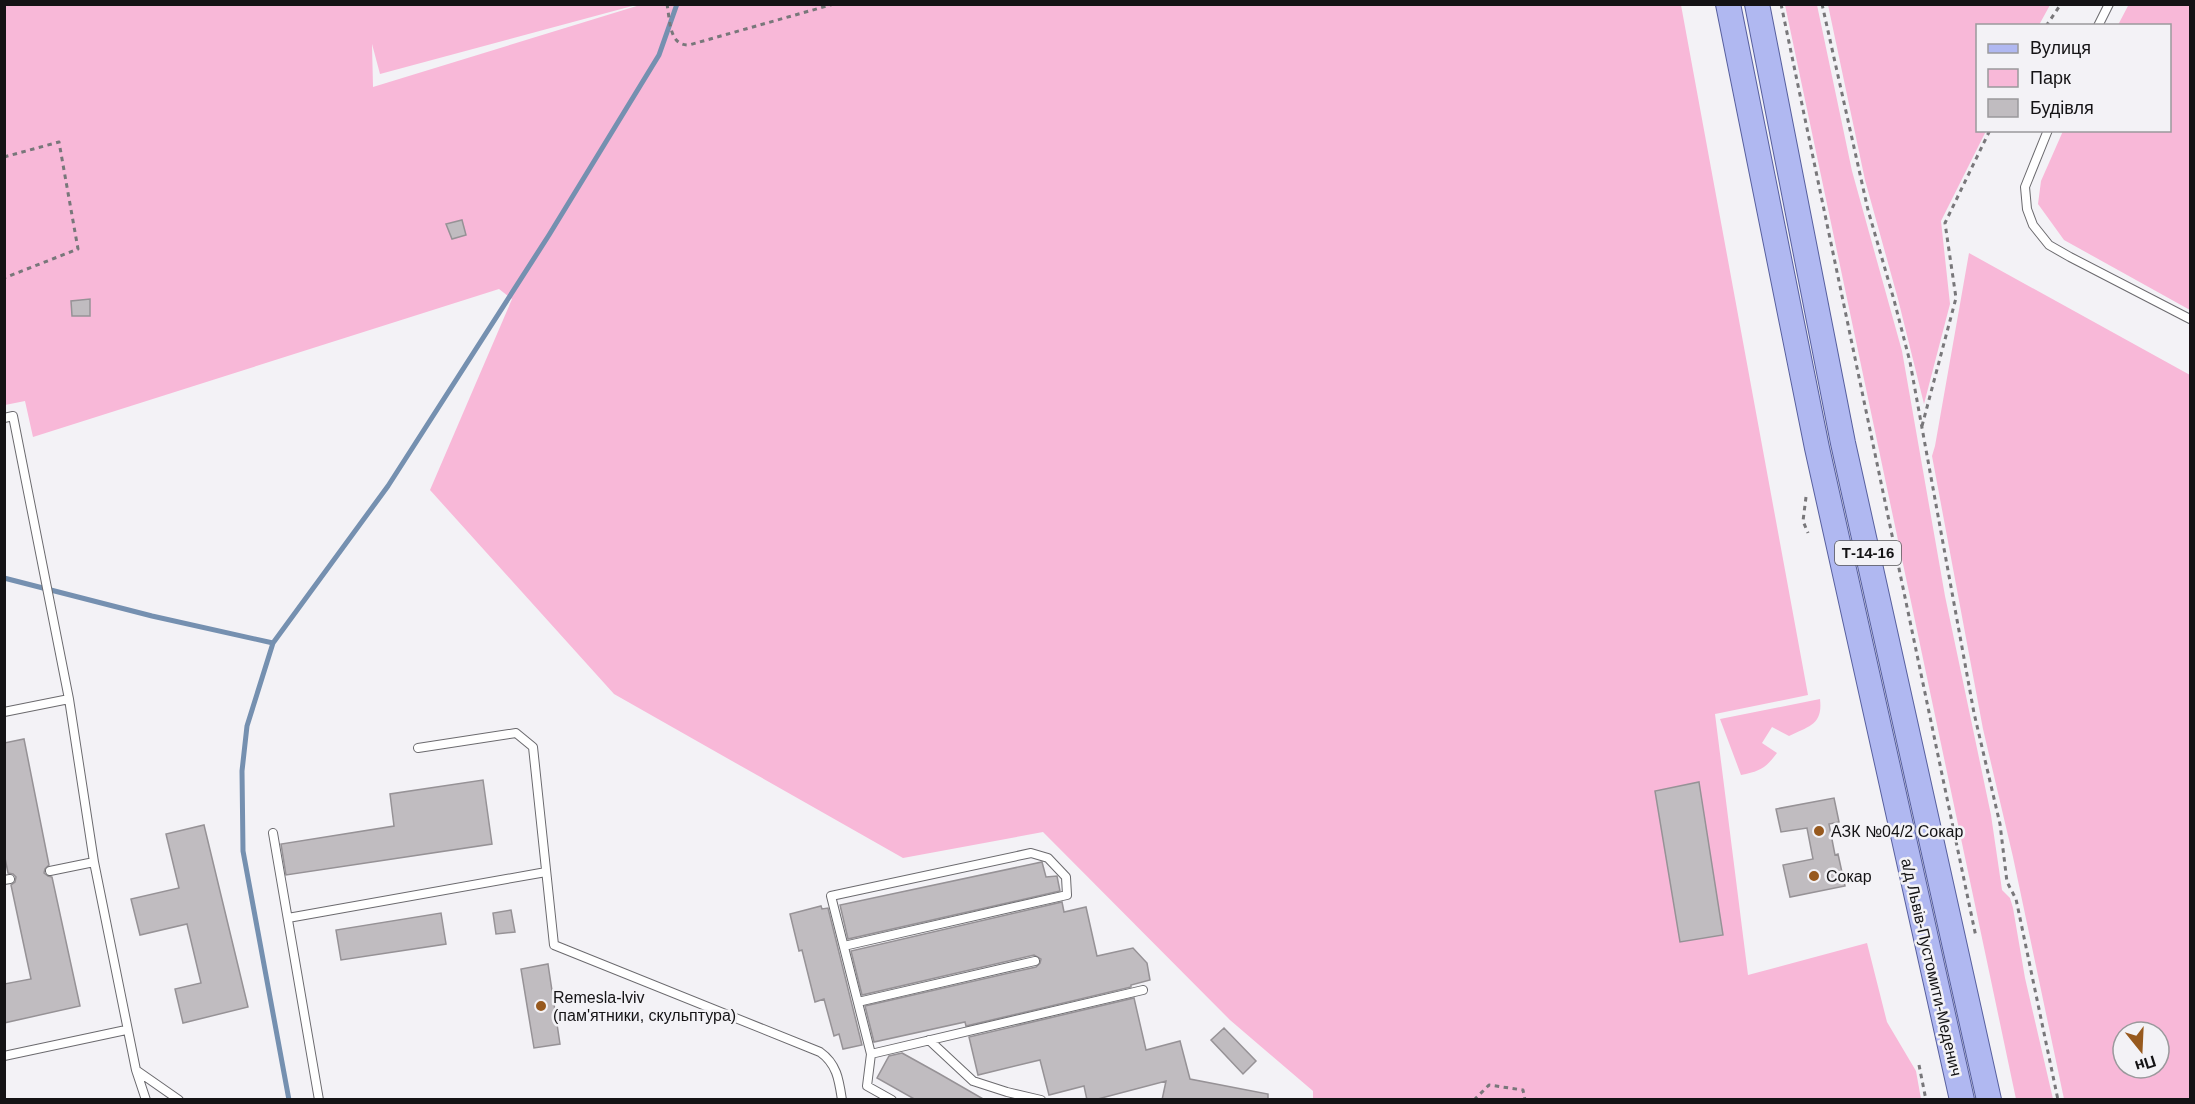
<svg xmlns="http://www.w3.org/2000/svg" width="2195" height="1104" viewBox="0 0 2195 1104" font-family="Helvetica,sans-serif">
	<rect width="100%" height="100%" fill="#f3f2f6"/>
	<!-- green -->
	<path fill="#f8b8d8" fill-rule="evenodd" d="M2129,4L2190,5V310L2064,240L2038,204L2041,181L2063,131L2170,130V26L2118,25Z
		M5,5H636L380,74L372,44L373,87L640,5H1681L1808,695L1715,714L1748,975L1867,943L1887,1022L1916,1071L1921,1099H1313V1091L1230,1020L1043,832L903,858L614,694L430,490L512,299L499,289L33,437L25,401L5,405Z
		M1785,5H1817L1852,171L1902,351L1945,596L1991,815L2002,890L2010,898L2013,908L2025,978L2053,1099H2016Z
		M1828,5H2050L2039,25L1978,26V130L1986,131L1941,221L1950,304L1924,404L1898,299L1865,180Z
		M1969,253L2190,375V1099H2064L2013,857L1983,729L1932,456L1935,446ZM2123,1032H2159V1068H2123Z
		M1820,699C1823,725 1809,726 1789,736L1772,727L1762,743L1777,753C1765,769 1760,771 1741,775L1720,719Z"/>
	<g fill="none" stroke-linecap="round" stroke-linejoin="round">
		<!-- stream -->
		<path stroke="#7590b0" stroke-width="5" d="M4,578L152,616L273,643
			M289,1100L243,851L242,771L247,726L273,643L388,486L549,235L659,55L677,4"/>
	</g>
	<!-- building -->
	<path fill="#c0bcc0" stroke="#969296" stroke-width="1.5" d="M462,220L466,235L452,239L446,224Z
		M90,299V316H72L71,301Z
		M24,739L49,865L45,869L44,873L48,876L52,877L80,1006L4,1023V984L31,979L11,885L15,882L16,877L13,874L8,873L4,853V743Z
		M483,780L492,844L286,875L281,844L394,826L390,794Z
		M1699,782L1723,935L1680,942L1655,791Z
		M1834,798L1839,822L1829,824L1835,855L1838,854L1845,886L1790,897L1783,865L1813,859L1807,828L1781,832L1776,809Z
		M204,825L248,1007L183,1023L175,989L201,983L187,924L140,935L131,899L179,888L166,834Z
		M1042,862L1046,877L1057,876L1060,891L848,939L840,905Z
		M1062,902L1064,912L1086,907L1097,956L1133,948L1147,963L1150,980L1131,985V987L966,1026L965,1022L874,1042L865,1006L1036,967L1040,963L1041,959L1034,955L862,995L851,951Z
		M821,906L822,909L828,908L862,1045L843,1049L839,1034L834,1036L824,999L815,1002L802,950L799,951L790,914Z
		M511,910L515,932L496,934L493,913Z
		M441,913L446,944L341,960L336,930Z
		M548,964L560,1044L534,1048L521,969Z
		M1134,998L1146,1050L1180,1041L1190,1079L1268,1094V1100H1162L1166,1081L1094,1100H1087L1084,1086L1049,1095L1040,1060L978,1075L969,1037Z
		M1224,1028L1256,1061L1243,1074L1211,1040Z
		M902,1053L938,1073L985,1100H916L877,1078L889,1056Z"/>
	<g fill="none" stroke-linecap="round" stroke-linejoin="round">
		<!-- service casing -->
		<g stroke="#6b6a6e" stroke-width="10">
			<path id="service" d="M2098,26L2109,4
				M2048,130L2025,187L2027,209L2033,225L2049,245L2070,257L2190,319
				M4,418L13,416L69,699
				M4,712L69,699L94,862L136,1070L179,1100
				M418,748L516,733L533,747L554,945L820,1052C837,1064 839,1080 842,1100
				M273,833L319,1100
				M50,871L94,862
				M4,880L10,879
				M288,918L546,872
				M844,946L1067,895L1066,877L1048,858L1031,853L831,896L871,1054L867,1086L892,1100
				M858,1002L1035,961
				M929,1040L973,1081L1007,1092L1041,1100
				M871,1054L1143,990
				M4,1056L126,1030
				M136,1070L146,1100"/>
		</g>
		<!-- primary casing -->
		<g stroke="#575f9e" stroke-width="26">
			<path id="primary" d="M1728,4L1817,448L1962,1100
				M1757,4L1843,443L1989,1100"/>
		</g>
		<!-- path -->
		<path stroke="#78777a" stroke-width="3" stroke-dasharray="4.5 4.5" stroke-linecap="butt" d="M667,4C670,20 669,46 689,45L834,4
			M1781,4L1976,937
			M1822,4L1868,210L1894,300L1910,362L1974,713L2000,824L2007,882L2016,899L2058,1100
			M2046,26L2061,4
			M4,157L59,142L78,249L4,278
			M1922,426L1956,298L1945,223L1990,130
			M1806,497L1803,521L1808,533
			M1919,1065L1926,1100
			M1474,1100L1489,1085L1523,1090L1525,1100"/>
		<!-- service -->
		<use href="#service" stroke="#fff" stroke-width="8"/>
		<!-- primary -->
		<use href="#primary" stroke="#b0b8f1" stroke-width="24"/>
	</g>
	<!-- markers -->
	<g fill="#97591e" stroke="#f3f2f6" stroke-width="2">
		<circle cx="1819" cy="831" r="6"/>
		<circle cx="1814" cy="876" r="6"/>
		<circle cx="541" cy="1006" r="6"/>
	</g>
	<g text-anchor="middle" stroke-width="5" stroke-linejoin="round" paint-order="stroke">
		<!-- shield labels -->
		<rect fill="#f3f2f6" stroke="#575658" stroke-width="1.5" x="1835" y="541" width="66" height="24" rx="4.5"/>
		<g font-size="15" font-weight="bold" fill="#141315">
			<text x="1868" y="558">Т-14-16</text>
		</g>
		<!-- poi labels -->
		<g font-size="16" fill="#141315" stroke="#f3f2f6" text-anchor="start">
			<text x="1831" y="837">АЗК №04/2 Сокар</text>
			<text x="1826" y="882">Сокар</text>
			<text x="553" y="1003">Remesla-lviv<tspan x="553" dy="18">(пам'ятники, скульптура)</tspan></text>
		</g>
		<!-- street labels -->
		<g font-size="16" fill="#141315" stroke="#f3f2f6">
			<text transform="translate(1932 967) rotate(77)" y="6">а/д Львів-Пустомити-Меденич</text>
		</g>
	</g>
	<!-- border -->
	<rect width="2195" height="1104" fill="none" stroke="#141315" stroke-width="12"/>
	<!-- legend -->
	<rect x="1976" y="24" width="195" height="108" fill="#f3f2f6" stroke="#9a999c" stroke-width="1.5"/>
	<rect x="1988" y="44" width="30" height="9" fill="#b0b8f1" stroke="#9a999c" stroke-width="1.5"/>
	<text x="2030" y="54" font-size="18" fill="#141315">Вулиця</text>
	<rect x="1988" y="69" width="30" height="18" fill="#f8b8d8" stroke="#9a999c" stroke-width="1.5"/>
	<text x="2030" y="84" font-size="18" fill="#141315">Парк</text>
	<rect x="1988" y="99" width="30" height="18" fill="#c0bcc0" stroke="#9a999c" stroke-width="1.5"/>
	<text x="2030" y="114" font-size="18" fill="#141315">Будівля</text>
	<!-- north arrow -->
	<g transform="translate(2141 1050) rotate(162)"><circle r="28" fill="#f3f2f6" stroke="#9a999c" stroke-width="1.5"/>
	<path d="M0-4.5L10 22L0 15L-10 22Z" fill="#97591e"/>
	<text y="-9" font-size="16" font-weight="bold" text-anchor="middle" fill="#141315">Пн</text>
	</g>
</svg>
